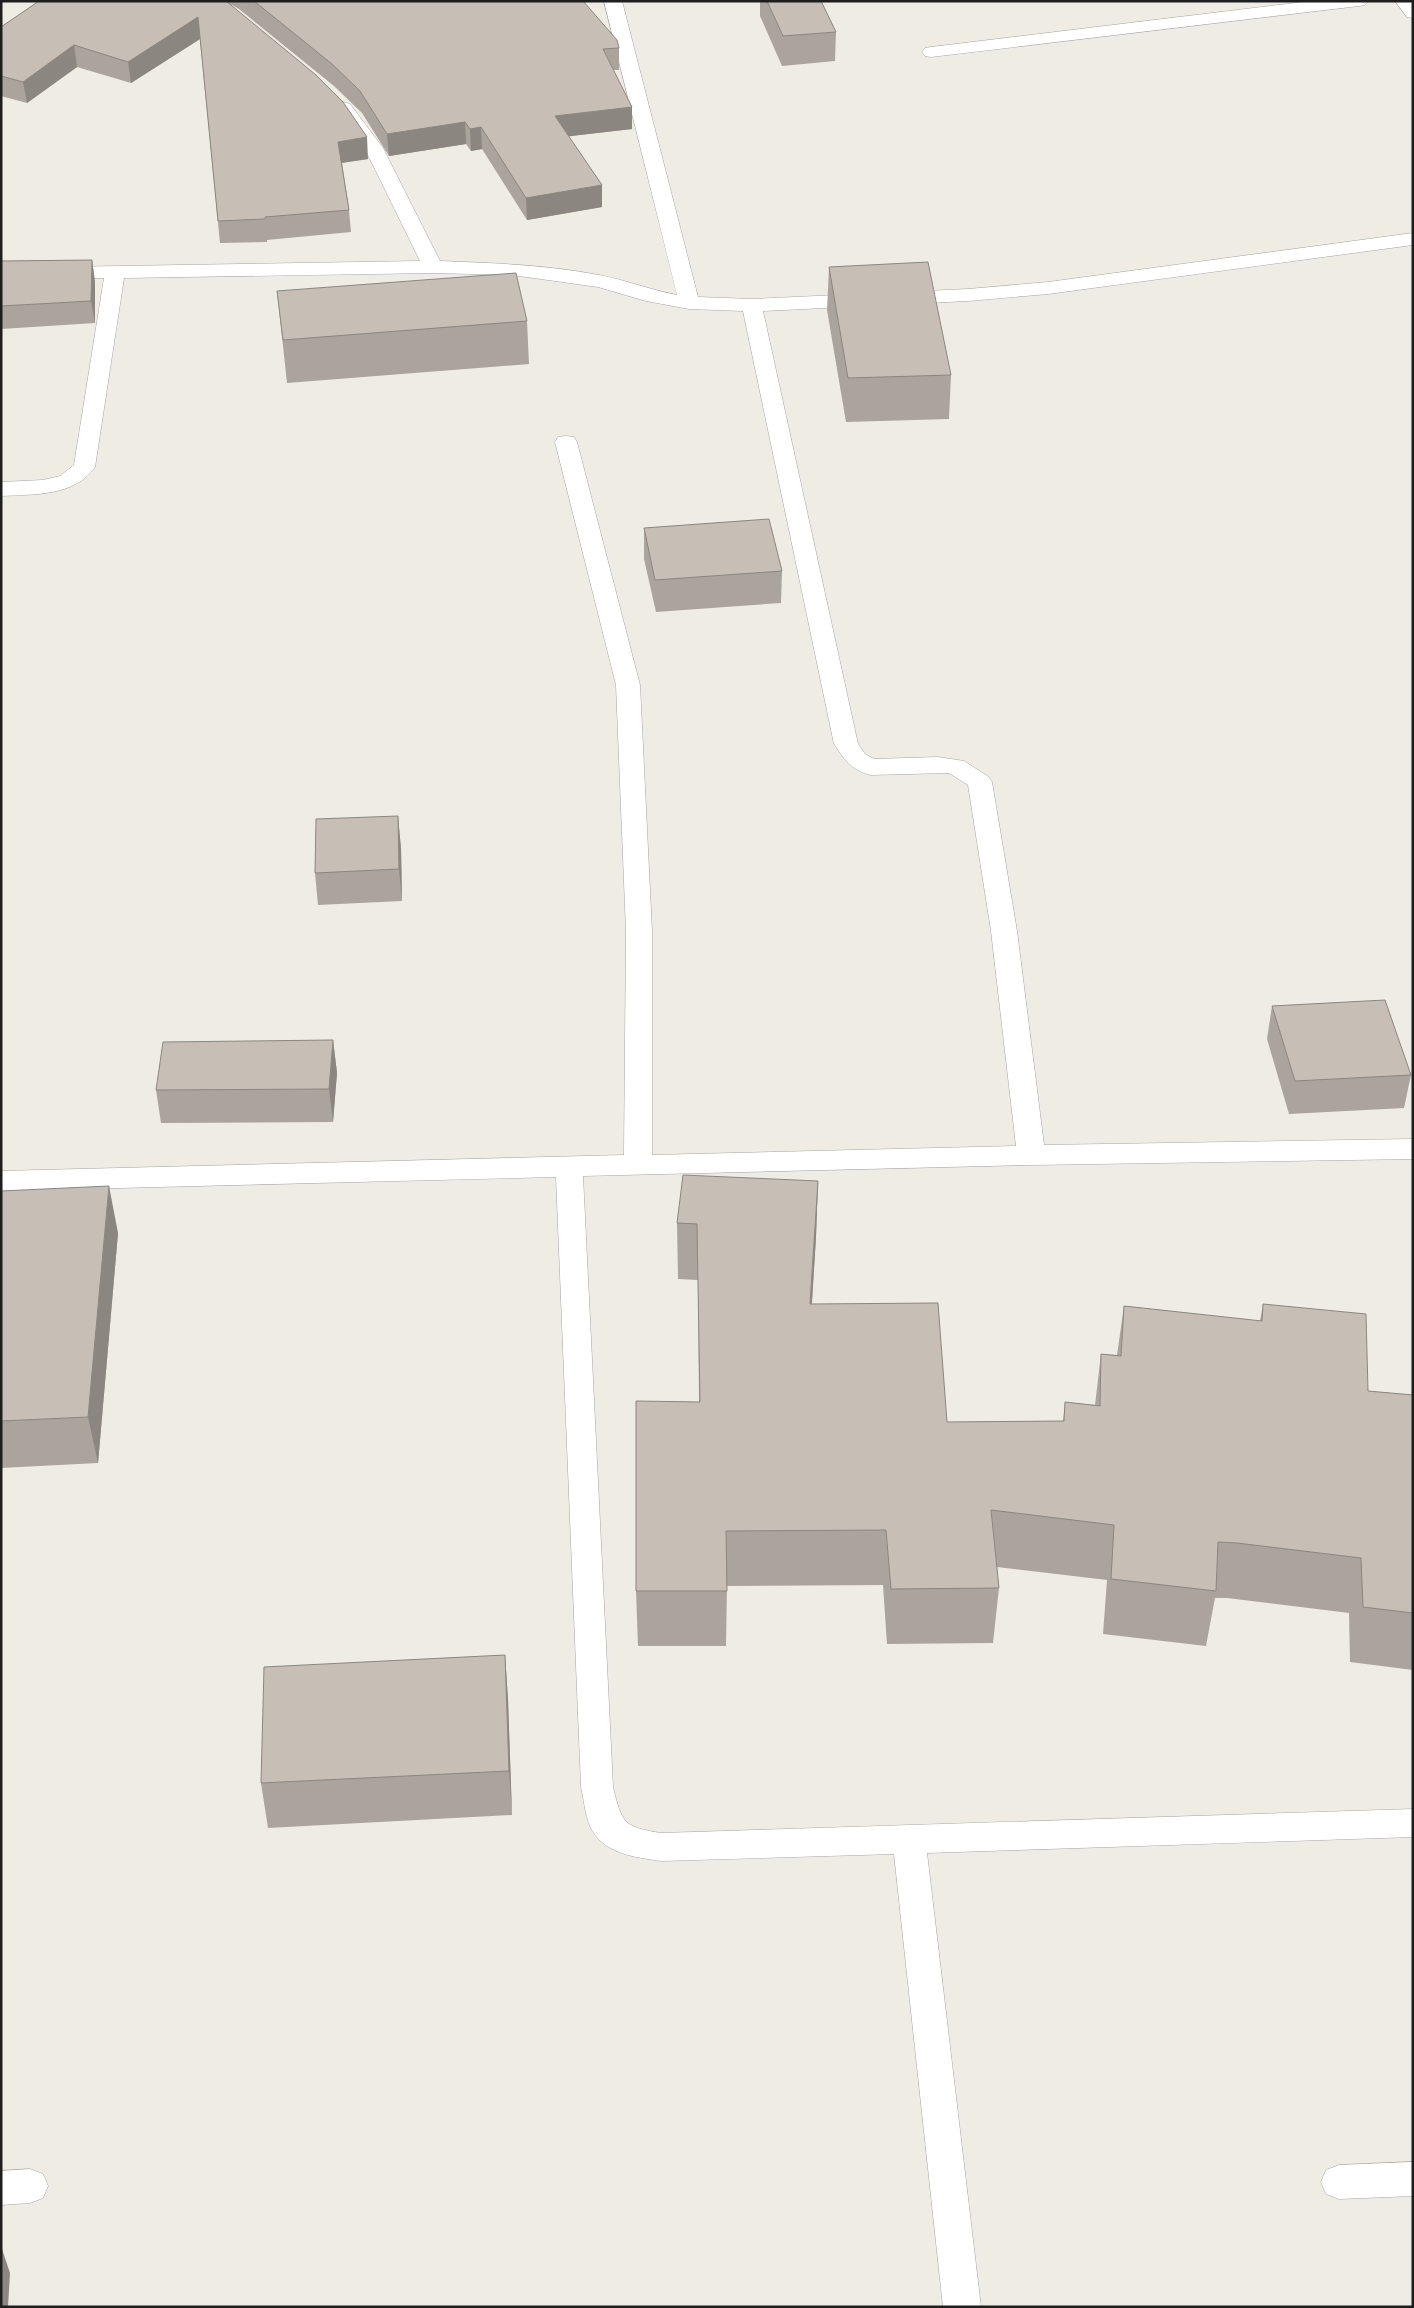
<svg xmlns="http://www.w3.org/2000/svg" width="1414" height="2308" viewBox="0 0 1414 2308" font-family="'Fira Sans Condensed',sans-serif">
	<rect width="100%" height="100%" fill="#efece3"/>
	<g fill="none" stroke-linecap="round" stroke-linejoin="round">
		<!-- minor casing -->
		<g stroke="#a5a5a5" stroke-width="1">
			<path id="minor" d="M604,1H622L698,297L752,299L968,289L1048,282L1413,233V245L1048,294L968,301L763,311L858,744L865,754L874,759L938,757L964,761L989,777L992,782L1017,931L1044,1145L1413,1139V1159L1031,1165L583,1176L613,1787C622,1823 623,1827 661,1833L1413,1809V1837L927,1853L981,2307H943L894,1854L661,1861C635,1857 602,1854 590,1826C585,1814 584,1800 581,1787L556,1177L1,1191V1171L624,1155L626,931L616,685L555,442L558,437L566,436L574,437L577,442L640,685L652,931V1155L1016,1146L991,931L968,785L949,773L870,775C850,769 845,760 834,744L743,311L689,309L646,301L598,287L512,275L433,273L124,278L95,467C74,497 34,494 1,496V482L43,480L60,476L74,465L104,278L1,280V268L420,261L365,149L334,108L336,104L343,102L350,104L383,148L440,261C494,263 547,265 599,275C626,280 650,290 677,295Z
				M1312,1H1368L1365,5L1359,6L931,57L925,56L922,52L925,48L931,47Z
				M1395,1H1413V18L1407,17Z
				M1413,2162V2196L1339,2199L1326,2194L1321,2182L1326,2170L1339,2165Z
				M30,2169L43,2174L48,2186L43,2198L30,2203L1,2205V2171Z"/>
		</g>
		<!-- minor -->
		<use href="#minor" fill="#fff" fill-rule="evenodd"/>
	</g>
	<!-- wall -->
	<path fill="#aba49d" d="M39,1H583L619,48V70H613L632,107V129L568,136L602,207L527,220L482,149L471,151L466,144L389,156L362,113L334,86L239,9L230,4L368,159L342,163L349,210L351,232L267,240V242L220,243L200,39L131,83L77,67L27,103L1,96V27Z
		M760,1H821L836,32L835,61L782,66L760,16Z
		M92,260L95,282V323L1,329V261Z
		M829,267L951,375L949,419L846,422L827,310Z
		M277,291L527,321L529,364L287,383Z
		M644,528L782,571L781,603L656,612L644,559Z
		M398,816L401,849L402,901L318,905L315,873Z
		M1272,1006L1411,1075L1404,1108L1289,1114L1267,1039Z
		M333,1040L337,1073L333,1122L161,1123L156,1090Z
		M818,1181L816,1237L812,1304L947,1422L1063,1421L1065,1402L1095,1405L1101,1354L1117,1355L1124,1306L1260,1321L1263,1304L1368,1391L1413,1395V1670L1350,1662L1349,1613L1227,1598H1215L1206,1646L1103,1634L1107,1580L997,1567L999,1588L993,1643L887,1644L883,1585L727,1586L726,1646H638L636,1591L699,1402L698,1280L678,1279L677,1223Z
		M1,1191L118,1233L98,1463L1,1468Z
		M505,1655L508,1700L512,1815L268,1828L261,1783Z"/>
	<!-- shaded-wall -->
	<path fill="#8b867f" d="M198,17L200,39L131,83L128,62Z
		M74,45L77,67L27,103L23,82Z
		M632,107V129L555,138V116Z
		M465,122L466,144L389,156L387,134Z
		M481,127L482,149L471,151L470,129Z
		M367,137L368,159L340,163L338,142Z
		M602,185V207L527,220L526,198Z
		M92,260L95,282V323L91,301Z
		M398,816L401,849L402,901L399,869Z
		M333,1040L337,1073L333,1122L329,1089Z
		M818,1181L816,1237L808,1360L810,1304Z
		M109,1186L118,1233L98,1463L88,1417Z
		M505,1655L508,1700L512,1815L509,1771Z
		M1,2246L10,2273L8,2307H1Z"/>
	<!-- building -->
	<path fill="#c7bfb6" stroke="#8b867f" d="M39,1H226L316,75L343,102L367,137L338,142L349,210L265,217V219L218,221L198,17L128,62L74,45L23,82L1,76V27Z
		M254,1H583L617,40L619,48L603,49L632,107L555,116L602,185L526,198L481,127L470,129L465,122L387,134L360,91L332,64Z
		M767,1H821L836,32L783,36Z
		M92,260L91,301L1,306V261Z
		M928,262L951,375L848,378L829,267Z
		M516,273L527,321L283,340L277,291Z
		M769,519L782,571L655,580L644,528Z
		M398,816L399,869L315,873L316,819Z
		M1385,1000L1411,1075L1295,1081L1272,1006Z
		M333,1040L329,1089L156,1090L163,1042Z
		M683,1175L818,1181L810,1304L938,1303L947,1422L1064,1421L1065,1402L1100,1406L1101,1354L1121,1356L1124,1306L1262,1321L1263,1304L1366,1314L1368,1391L1413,1395V1613L1363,1607L1361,1558L1237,1543L1218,1542L1216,1591L1111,1579L1114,1525L991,1510L999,1588L891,1589L886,1530L726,1531L727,1591H636V1401L700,1402L697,1224L677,1223Z
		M109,1186L88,1417L1,1421V1191Z
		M505,1655L509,1771L261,1783L264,1667Z"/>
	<!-- border -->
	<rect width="1414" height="2308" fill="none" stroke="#1e1e1e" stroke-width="5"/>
</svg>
